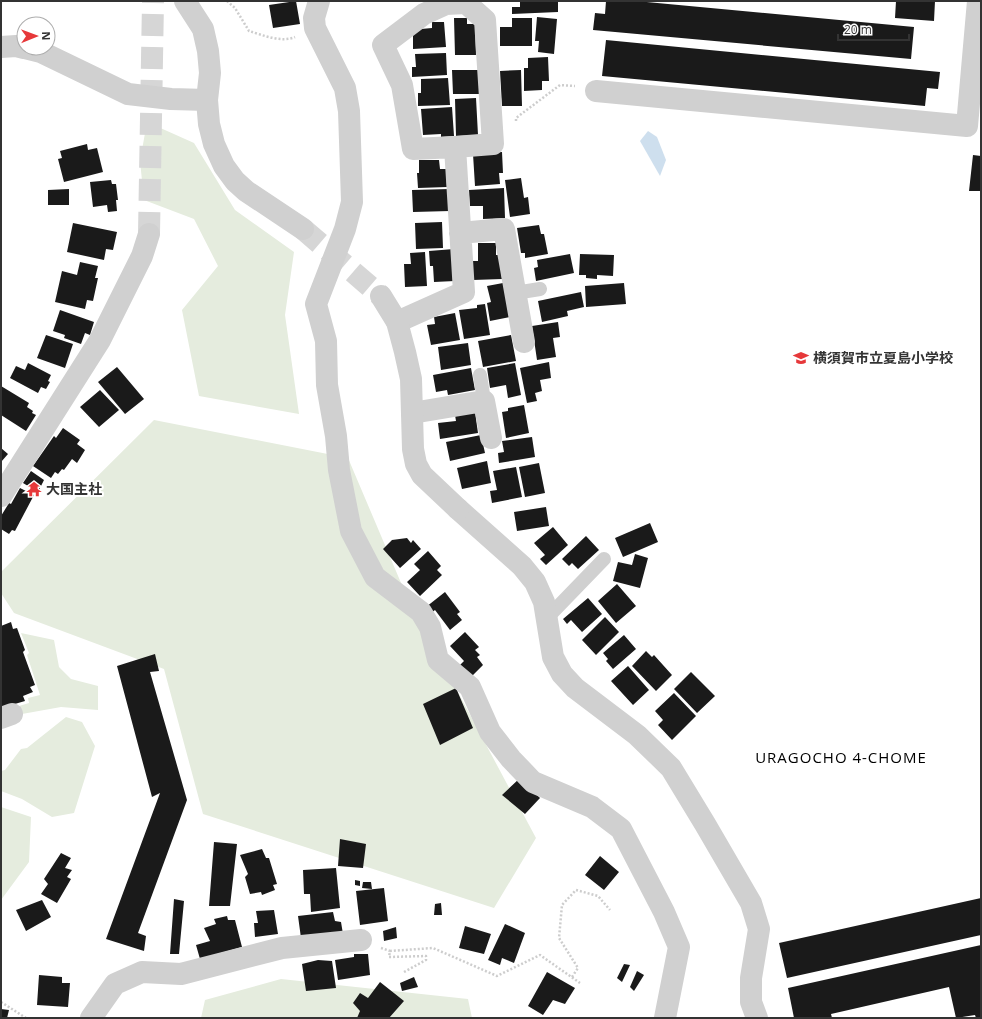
<svg xmlns="http://www.w3.org/2000/svg" width="982" height="1019" viewBox="0 0 982 1019" font-family="'Open Sans','Noto Sans JP',sans-serif">
	<rect width="100%" height="100%" fill="#fff"/>
	<!-- green -->
	<path fill="#e5ecde" d="M147,122L194,143L235,210L294,252L285,315L299,414L199,396L182,310L218,266L194,219L144,200L140,161Z
		M154,420L348,458L407,597L536,838L494,908L203,814L164,669L14,613L1,593V572Z
		M21,633L54,640L59,667L71,679L98,686V710L61,707L22,714L19,706L29,703L28,698L40,695L27,655L29,653Z
		M66,717L82,722L95,746L74,813L52,817L22,799L1,791V771L5,770L21,749L27,748Z
		M1,807L31,817L29,862L1,900Z
		M281,979L468,999L472,1018H201L205,1000Z"/>
	<!-- water -->
	<path fill="#cedfee" d="M648,131L657,137L666,160L660,176L640,141Z"/>
	<!-- building -->
	<path fill="#1a1a1a" d="M296,1L300,24L273,28L269,5Z
		M520,1H558V12L512,14V7H520Z
		M606,1H636L914,27L911,59L593,30L595,13L605,14Z
		M896,1H935L934,21L895,18Z
		M537,17L557,19L554,54L538,52L539,41H535Z
		M454,18H467V24H475L476,55H455Z
		M512,18H532V46H500V27H512Z
		M432,22H444L446,47L413,49V35L421,29L432,28Z
		M606,40L940,72L938,89L927,88L925,106L602,76Z
		M446,53L447,75L412,77V67H416L415,54Z
		M548,57L549,81H542V90L524,91V68H528V58Z
		M452,70H480L481,94H453Z
		M521,70L522,106H502L500,71Z
		M448,78L450,105L418,106V93H421V79Z
		M476,98L478,135L456,136L455,99Z
		M452,107L454,136L441,137V134L423,135L421,109Z
		M87,144L88,150L97,148L103,172L64,182L58,159L62,158L60,151Z
		M502,152L503,173H499L500,184L475,186L473,154Z
		M973,155L981,156V191H969Z
		M419,160H439L440,169H446L447,187L418,188L417,173H419Z
		M521,178L524,198L528,197L530,214L510,217L505,180Z
		M111,180L112,184H116L118,200H116L117,211L108,212L107,205L93,207L90,182Z
		M504,188L505,218L483,219V206H470L469,190Z
		M69,189V205H48V190Z
		M450,189V211L413,212L412,190Z
		M442,222L443,248L416,249L415,223Z
		M73,223L117,232L113,250L106,249L104,260L67,252Z
		M539,225L541,234H544L548,254L525,258V253H521L517,228Z
		M478,243H496V255H500L502,279L473,280V261H478Z
		M454,249L455,281L434,282L433,266H430L429,251Z
		M425,252L427,286L405,287L404,264H411L410,253Z
		M570,254L574,273L536,281L534,268L538,267L537,260Z
		M580,254L614,255L613,276L597,275V279L586,278V275H579Z
		M80,262L98,266L95,278H98L93,301L87,300L85,309L55,302L62,271L77,275Z
		M503,283L510,317L490,321L487,303L491,302L487,286Z
		M624,283L626,304L586,307L585,286Z
		M581,292L584,307L567,311L568,316L542,322L538,301Z
		M485,304L490,335L464,339L459,310L477,308V305Z
		M60,310L94,322L90,335L85,333L81,344L64,338L65,335L53,331Z
		M455,313L460,340L431,345L427,325L435,324L434,317Z
		M558,322L560,337L553,338L556,357L537,360L532,326Z
		M46,335L73,344L65,368L37,358Z
		M511,335L516,361L483,367L478,341Z
		M468,343L471,365L441,370L438,347Z
		M549,362L551,378L540,380L542,391L535,393L537,401L527,403L520,368Z
		M28,363L51,375L48,381L50,382L46,389L41,387L38,393L10,378L16,366L25,370Z
		M515,363L521,395L508,398L506,385L490,388L487,368Z
		M117,367L144,399L125,414L98,382Z
		M471,368L475,390L448,395L447,390L436,392L433,375Z
		M1,386L29,403L27,407L33,411L32,413L36,415L26,431L1,415Z
		M100,390L119,410L99,427L80,407Z
		M524,405L529,433L506,438L502,412L508,411V408Z
		M475,412L478,433L440,439L438,423L456,421L455,415Z
		M63,428L80,440L77,444L85,450L77,463L72,459L64,470L62,469L58,474L55,472L51,478L33,466L54,436L56,438Z
		M481,435L485,453L450,461L446,442Z
		M532,437L535,457L499,463L498,453L504,452L502,441Z
		M1,448L8,454L1,462Z
		M487,461L491,483L462,489L457,468Z
		M539,463L545,493L525,497L519,467Z
		M516,467L522,497L492,503L490,491L497,490L493,471Z
		M31,471L44,480L38,492L23,483Z
		M20,488L34,495L15,531L12,530L9,534L1,529V516L9,503L11,504Z
		M546,507L549,526L517,531L514,512Z
		M650,523L658,542L623,557L615,538Z
		M553,527L568,545L546,565L540,559L545,555L534,543Z
		M586,536L599,550L578,569L572,563L569,566L562,559Z
		M407,538L411,543L413,540L421,549L400,568L383,549L392,540Z
		M428,551L441,566L437,570L442,575L420,596L407,582L420,570L414,564Z
		M635,554L648,558L640,588L613,581L618,562L632,565Z
		M617,584L636,606L616,623L598,601Z
		M445,592L460,612L457,614L462,620L450,630L435,610L431,613L426,607Z
		M588,598L602,614L582,632L571,620L567,624L563,619Z
		M605,617L619,632L596,655L582,640Z
		M11,622L13,629L17,628L25,650L23,652L35,685L30,687L33,692L23,696L25,701L1,708V626Z
		M465,632L479,647L475,650L480,655L477,657L483,665L471,677L460,665L464,661L450,646Z
		M624,635L636,649L613,669L606,661L608,659L603,653Z
		M646,651L652,657L654,655L672,675L656,691L632,666Z
		M155,654L159,671L150,672L187,800L138,933L146,936L144,951L106,939L160,793L152,797L117,666Z
		M628,666L649,690L633,705L611,681Z
		M691,672L715,696L697,713L674,689Z
		M456,688L473,728L440,745L423,704Z
		M674,693L696,716L672,740L658,725L663,720L655,711Z
		M520,778L540,798L525,814L502,795Z
		M340,839L366,844L363,868L338,866Z
		M214,842L237,844L230,906H209Z
		M262,849L266,858H269L277,884L273,885L275,890L262,895L261,892L250,894L245,877L248,874L240,855Z
		M61,853L71,858L65,868L72,870L67,877L71,879L57,903L41,894L48,884L44,879Z
		M600,856L619,872L604,890L585,875Z
		M336,868L340,908L311,912L310,894H304L303,870Z
		M355,880L360,881V886L355,885Z
		M363,882H371L372,889L362,888Z
		M384,888L388,921L360,925L356,891Z
		M981,898V935L787,978L779,943Z
		M174,899L184,901L179,954H170Z
		M42,900L51,917L26,931L16,910Z
		M441,903L442,915H434L435,904Z
		M274,910L278,934L255,937L254,923H258L256,911Z
		M333,912L335,921L341,922L343,934L301,938L298,916Z
		M227,916L228,920H235L242,947L200,959L196,945L210,941L204,928L216,924L214,919Z
		M505,924L525,933L514,963L502,958L500,965L488,960Z
		M465,926L491,934L484,954L459,948Z
		M396,927L397,938L384,941L383,931Z
		M981,945V1018H976L975,1015L956,1018L949,987L831,1014L832,1018H794L788,988Z
		M354,954H368L370,975L338,980L335,960L354,957Z
		M318,960L332,961L336,988L306,991L302,964Z
		M624,964L630,965L622,982L617,978Z
		M637,971L644,975L634,991L630,987Z
		M547,972L575,988L565,1004L553,1000L543,1015L528,1006Z
		M39,975L62,977V983H70L68,1007L37,1005Z
		M414,977L418,987L402,991L400,983Z
		M380,982L404,1001L389,1018H357L360,1011L353,1003L360,993L368,998Z
		M1,1009L9,1010L7,1018H1Z"/>
	<g fill="none" stroke-linecap="round" stroke-linejoin="round">
		<!-- minor-tunnel -->
		<path stroke="#d6d6d6" stroke-width="22" stroke-dasharray="22 11" stroke-linecap="butt" d="M149,234L153,1"/>
		<!-- tertiary-tunnel -->
		<path stroke="#d6d6d6" stroke-width="22" stroke-dasharray="22 11" stroke-linecap="butt" d="M303,229L381,296"/>
		<!-- path -->
		<path stroke="#cdcdcd" stroke-width="2.5" stroke-dasharray="2 2" stroke-linecap="butt" d="M227,1L235,8L249,31C262,35 282,43 295,37
			M516,121V118L560,85L575,86
			M381,948L390,951
			M404,972L426,960V956L389,957L390,951L433,948L497,976L540,955L580,983
			M572,977L578,968L559,938L562,905L576,890L598,896L610,910
			M1,1002L26,1018"/>
		<!-- service -->
		<path stroke="#d0d0d0" stroke-width="14" d="M515,293L540,289
			M480,375L484,401
			M546,619L604,559"/>
		<!-- minor -->
		<path stroke="#d0d0d0" stroke-width="22" d="M319,1L314,18L315,28L345,88L349,111L352,202L345,229L316,304L326,341L327,385L336,436L339,470L351,531L375,577L421,612L430,627L438,660L470,687L490,732L511,759L533,782L592,807L621,829L664,912L679,947L665,1018
			M1,47L16,46L24,48
			M25,48L41,52L128,94L171,99L207,100
			M596,91L967,126L978,1
			M460,233L504,229L524,342
			M397,322L464,292L455,147L413,149L402,85L383,45L424,14L446,4L466,3L485,20L493,144L455,147
			M412,413L484,401L491,438
			M1,496L100,340L142,256L149,234
			M458,509L522,566L535,582L544,602L553,657L562,674L575,688L637,735L671,768L705,824L751,903L759,929L751,978V1002L757,1018
			M1,718L12,714
			M91,1018L115,984L142,972L181,974L282,948L361,940"/>
		<!-- tertiary -->
		<path stroke="#d0d0d0" stroke-width="22" d="M185,1L203,29L208,51L210,73L207,100L209,124L214,144L224,166L235,181L246,191L303,229
			M381,296L397,322L405,352L411,379L413,449L416,464L422,475L458,509"/>
	</g>
	<!-- icons -->
	<defs>
		<g id="school-bare" transform="scale(1.2)"><path d="M0-5L7-2L0 1L-7-2ZM-4 1L0 2.5L4 1V4Q0 6-4 4Z" fill="#e6383a" stroke="#fff" stroke-width="2.5" paint-order="stroke"/></g>
		<g id="temple-bare" transform="scale(1.2)"><path d="M0-6L5-2H3V0L6.5 2.5H4V6H1.5V3h-3V6H-4V2.5H-6.5L-3 0V-2H-5Z" fill="#e6383a" stroke="#fff" stroke-width="2.5" paint-order="stroke"/></g>
	</defs>
	<g fill-rule="evenodd">
		<use href="#school-bare" x="801" y="358"/>
		<use href="#temple-bare" x="34" y="489"/>
	</g>
	<g text-anchor="middle" stroke-width="4" stroke-linejoin="round" paint-order="stroke">
		<!-- poi labels -->
		<g font-size="14" font-weight="bold" fill="#333" stroke="#fff" text-anchor="start">
			<text x="813" y="363">横須賀市立夏島小学校</text>
			<text x="46" y="494">大国主社</text>
		</g>
		<!-- neighbourhood labels -->
		<g font-size="15" letter-spacing="1" fill="#000" stroke="#fff">
			<text x="841" y="763">URAGOCHO 4-CHOME</text>
		</g>
	</g>
	<!-- border -->
	<rect width="982" height="1019" fill="none" stroke="#333333" stroke-width="4"/>
	<!-- north arrow -->
	<g transform="translate(36 36) rotate(89)"><circle r="19" fill="#ffffff" stroke="#adadad"/>
	<path d="M0-3L7 15L0 10L-7 15Z" fill="#e6383a"/>
	<text y="-6" font-size="11" font-weight="bold" text-anchor="middle" fill="#333333">N</text>
	</g>
	<!-- scale -->
	<path d="M838 34v6h71v-6" fill="none" stroke="#333333" stroke-width="2"/>
	<text x="844" y="34" font-size="12" fill="#333333" stroke="#ffffff" stroke-width="3" paint-order="stroke">20 m</text>
</svg>
